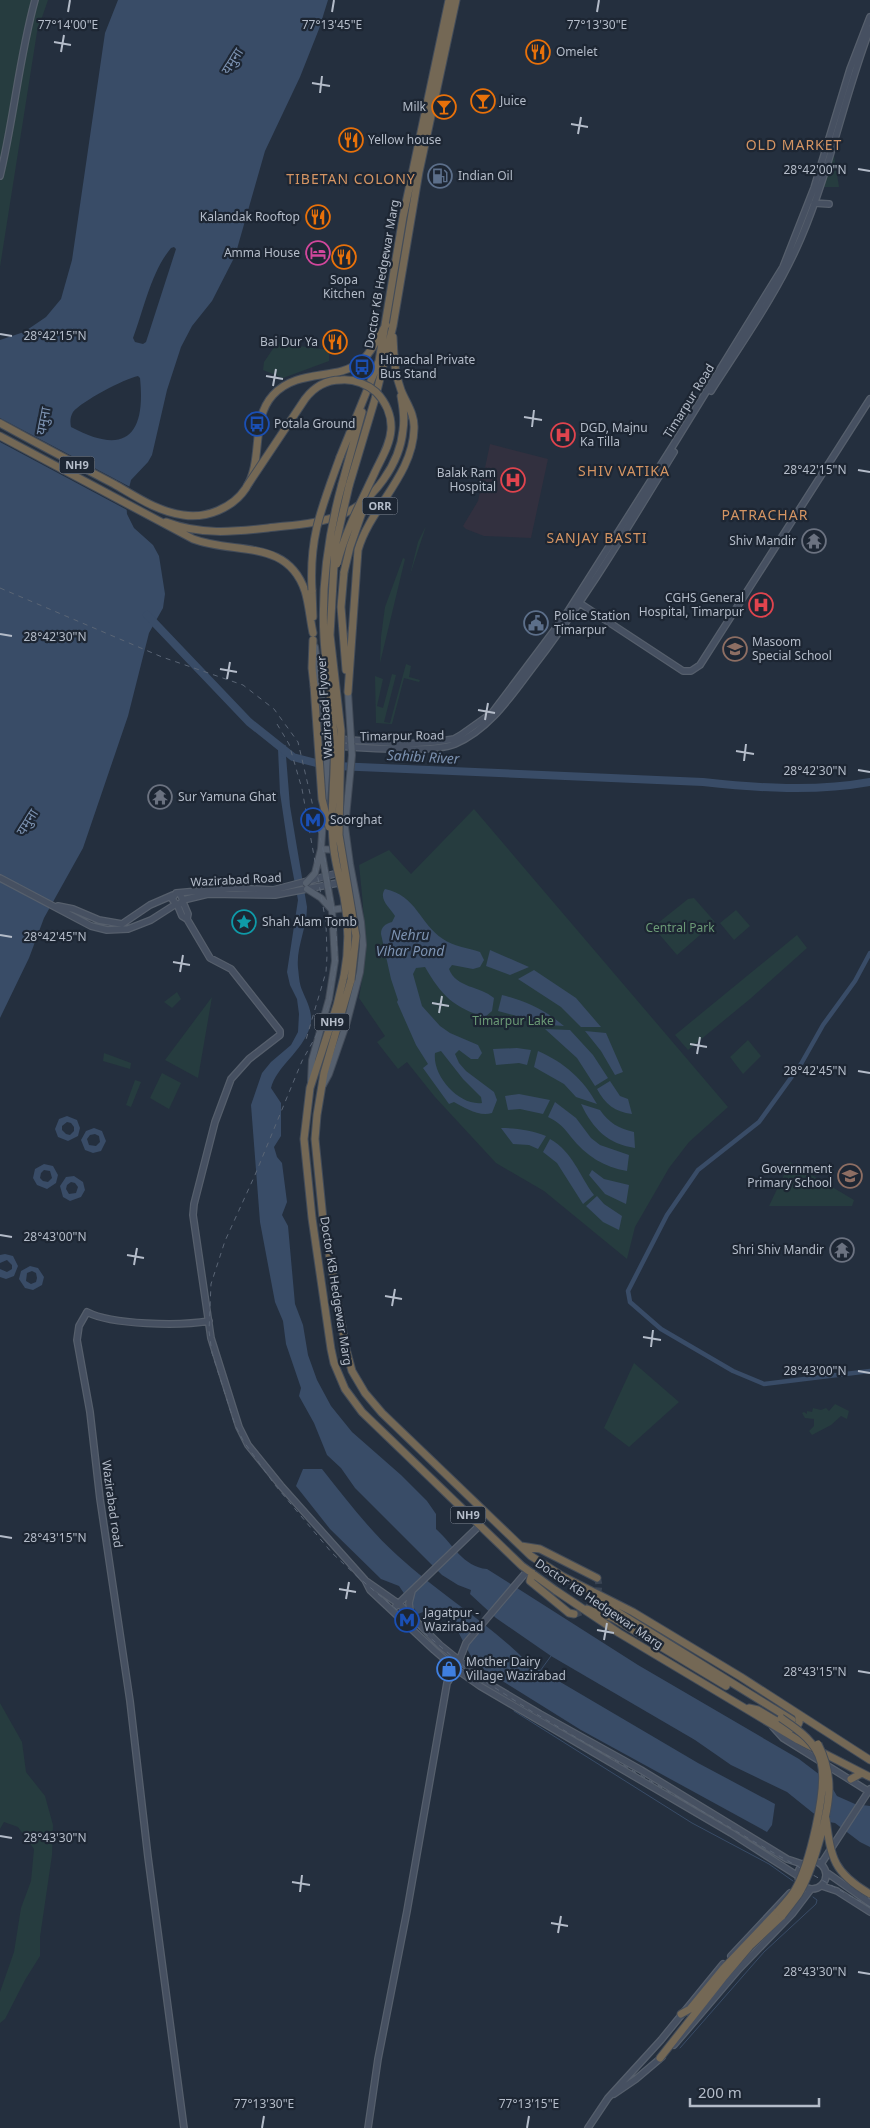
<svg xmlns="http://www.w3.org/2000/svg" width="870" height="2128" viewBox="0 0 870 2128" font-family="'Noto Sans','Noto Sans Devanagari',sans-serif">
	<rect width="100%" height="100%" fill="#242f3e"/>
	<!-- medical -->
	<path fill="#32303f" d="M490,444L548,459L531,538L484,536L466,529L463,526L478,501Z"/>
	<!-- green -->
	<path fill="#263c3f" d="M0,0H48L37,32L0,267Z
		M832,154L834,155L839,187H821Z
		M277,343L329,350V361L283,378L263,370L264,362Z
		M426,526L410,575L418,542Z
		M403,558L405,559L380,663L381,637L385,607Z
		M406,664L411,666L409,677L420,680L419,682L404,678L392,724L376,723L375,676L383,679L377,706L383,708L392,674L396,675L384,722L390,723Z
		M474,809L728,1107L689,1142L669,1168L635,1227L627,1259L544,1191L496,1163L435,1097L407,1062L398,1069L377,1042L385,1036L359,998C368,950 364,912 359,865L389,850L411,874Z
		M694,898L715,922L677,955L653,927L688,899Z
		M736,910L750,926L734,940L720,923Z
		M797,935L807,948L750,999L688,1050L675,1035Z
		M177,992L181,999L172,1008L164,1002Z
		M212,997L198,1078L165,1060Z
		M748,1040L761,1056L743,1074L730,1057Z
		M104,1053L131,1063L130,1069L103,1061Z
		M162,1073L181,1083L169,1109L150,1098Z
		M135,1080L141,1082L131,1107L126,1105Z
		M790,1162L854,1200L852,1206H769Z
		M634,1363L679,1402L629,1447L604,1428Z
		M835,1404L849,1411L847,1419L841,1416L831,1425L812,1435L809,1431L814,1426V1419L805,1418L802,1413L804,1412L807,1414V1411L812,1412L813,1408L821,1410L826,1408L829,1411Z
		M0,1703L22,1742L26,1772L45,1796L53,1825L52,1855L40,1937V1956L25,1980L5,2019L0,2023V1992L14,1952L21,1908L31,1881L34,1849L18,1827L4,1822L0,1829Z"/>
	<!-- water -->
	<path fill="#394c67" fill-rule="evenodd" d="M118,0H328L319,29L300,77L265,151L235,256L212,301L192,326L181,347L167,390L152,455L148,462L131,480L126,500L127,514L134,528L153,545L159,556L165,594L163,608L149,633L128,716L83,848L44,918L29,958L0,1018V340L24,332L46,317L61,299L72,260L105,33ZM174,247L176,249L146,342L143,344L135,342L133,338C144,309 151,272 171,248ZM138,376L140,378C146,436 125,456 71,427C70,422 70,417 73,412C82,401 124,379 138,376Z
		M278,749L286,756L290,806L307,907C307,928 296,947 298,968C299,975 299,983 302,990C307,1002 314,1014 310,1027C302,1052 276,1067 271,1088L281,1103V1136L274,1147L277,1157L282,1163L287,1202L282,1215L288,1226L295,1304L303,1325L308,1355L317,1380L331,1406L352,1432L401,1475L427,1501L436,1514V1529C453,1544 463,1567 487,1569L638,1665L799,1759L828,1781L837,1796L855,1804L870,1806V1847L860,1842L835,1823L823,1821L787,1792L731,1765L695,1740L551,1656L496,1618L470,1594L471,1590L458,1585L442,1575L355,1488L341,1468L327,1455L314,1423L299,1396L301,1388L286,1344L283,1321L275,1302L260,1222L251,1105L262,1073L271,1062L291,1045L298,1032L299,1014L297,999L290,985L287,972L298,900L288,847L280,793Z
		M385,889C417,896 419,923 443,939C453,946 468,948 480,952L484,960L480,967L473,969L452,965L449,969C456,988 480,986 494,998L492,1011L485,1017C454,1008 441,995 425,967L416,968L413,974L422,1006L440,1026L450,1033L478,1045L482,1053L478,1059H471L459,1050L455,1054L459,1063L466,1071L494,1092L497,1100L492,1113C479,1117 465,1108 454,1102L449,1104L423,1068L428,1064L416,1045L397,1002L398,1000L391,979L381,934C381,927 385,924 392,922L395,916C390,908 378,899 385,889ZM441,1051L463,1079L481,1097L482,1103C459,1106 432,1076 435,1053Z
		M490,950L529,967L510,975L486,966Z
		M534,970L576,998L601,1027H581L561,1007L518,979Z
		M502,995C526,1001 545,1010 564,1026L536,1024L517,1016L498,1011Z
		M545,1029L570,1030L593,1055L608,1078L595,1086L577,1058Z
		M585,1031L606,1033L623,1072L615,1075L601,1051Z
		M517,1048L531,1050L527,1065L519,1063L496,1065L493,1049Z
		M538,1051C565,1063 583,1079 597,1104L576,1097L564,1084L534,1067Z
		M610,1081L620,1096L628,1099L632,1114C615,1112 605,1104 597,1089Z
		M519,1094L550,1100L543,1114L520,1109L508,1110L505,1096Z
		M555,1102L576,1118L591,1138L600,1145L629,1155L627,1171C604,1167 586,1156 571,1137C564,1128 559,1122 548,1117Z
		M581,1104L600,1110C609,1123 618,1128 634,1132L635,1148C608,1144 593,1129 581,1104Z
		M67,1116L77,1120L80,1128L78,1136L68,1141L58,1137L55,1129L59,1119ZM71,1123L74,1127V1131L70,1135L66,1134L62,1130V1126L67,1122Z
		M94,1128L102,1131L106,1141L101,1151L93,1153L85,1150L81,1140L86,1131ZM95,1134L99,1136L100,1142L96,1146L89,1145L87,1139L90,1135Z
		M501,1128C517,1128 531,1130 546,1136L538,1149L529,1145L513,1144Z
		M550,1139C573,1152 579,1175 594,1195L583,1204L557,1163L543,1152Z
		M44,1164L53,1166L58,1175L56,1183L47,1189L37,1185L33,1178L35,1169ZM44,1170L50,1171L52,1178L48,1182L43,1181L40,1178L41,1173Z
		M592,1170L604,1179L629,1185L626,1204L605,1194L589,1175Z
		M74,1176L83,1182L85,1190L81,1197L70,1201L63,1197L60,1186L66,1177ZM71,1182L75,1183L78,1187L76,1193L69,1194L66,1189L67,1185Z
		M597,1196L604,1204L622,1216L619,1230L603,1222L586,1206Z
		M5,1254L13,1256L18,1266L14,1276L6,1279L0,1277V1269L7,1272L12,1269V1265L7,1260L0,1263V1255Z
		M30,1266L38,1268L44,1277L42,1285L33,1290L25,1288L19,1279L21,1271ZM32,1271L36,1273L37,1278L36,1282L31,1284L26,1281L27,1273Z
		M303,1469H322C346,1499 369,1530 398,1556C439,1594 489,1623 528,1663L698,1763L775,1804L772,1825L767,1832L581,1730L475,1664L453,1622L428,1610L418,1614L399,1586L381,1579L330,1529L296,1486Z"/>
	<!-- pier -->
	<path fill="#242f3e" d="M0,418L132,488L128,500L129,511L0,442Z"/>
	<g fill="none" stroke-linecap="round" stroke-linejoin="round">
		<!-- stream -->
		<path stroke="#394c67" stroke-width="1" d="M540,1671L551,1656
			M514,1711L692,1823L769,1864L793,1881
			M680,2048L764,1952L816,1904L817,1900L813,1897"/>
		<!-- canal -->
		<path stroke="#394c67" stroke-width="4.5" d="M284,747V756
			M870,953L855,981L823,1025L801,1064L759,1122L698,1170L667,1215L628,1291L630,1302L661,1329L733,1371L764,1384L870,1371"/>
		<!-- river -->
		<path stroke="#394c67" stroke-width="8" d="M147,615L249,722L293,757L324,765
			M336,766L703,782C758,788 815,792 870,782"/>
		<!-- highway-tunnel -->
		<path stroke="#3a4453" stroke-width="7" stroke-dasharray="7 3.5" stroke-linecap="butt" d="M574,1614C589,1612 604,1592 597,1578"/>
		<!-- secondary casing -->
		<g stroke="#565f6c" stroke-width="8">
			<path id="secondary" d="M0,176C14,118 19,58 35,0
				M814,203L829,204
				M711,391C743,341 778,292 801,238C830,170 844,97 870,29
				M578,602L683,671H691L700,665L870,399
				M337,739L404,744L434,742L454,739L461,735L492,713L565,616L674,444L783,267L814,188L850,69L870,17
				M338,746C363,748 433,753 455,744C488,730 509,699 530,671C584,602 628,527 674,452
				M0,878L91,926L107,930L128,929L151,920L176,904
				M180,894L183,900L180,904H176L172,899L176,893L232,888L273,890L342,872
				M183,900L208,894L275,895L343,882
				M183,902L188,914L187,919
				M177,904L182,916L187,919L210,958L231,969L280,1031V1035L249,1059L231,1079L215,1122L194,1204L193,1215L211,1338L239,1427L248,1445L282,1487L365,1580L370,1590L434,1650L456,1669L480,1686L731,1833L798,1876
				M58,906L73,909L99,920L122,924L150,905L173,895
				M366,1581L399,1604L440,1645L486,1682L540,1714L641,1770L787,1859L802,1864
				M396,1606L479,1526
				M411,1616L409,1603L412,1591
				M773,1727L783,1738L868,1791
				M798 1875a14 14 0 1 1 28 0a14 14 0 1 1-28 0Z
				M821,1864L870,1789
				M826,1872L870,1903
				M822,1886L837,1891L870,1912
				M731,1956L790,1893
				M674,2045L739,1969L792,1914L811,1889
				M614,2094L636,2079L662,2057
				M184,2128L148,1857L130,1701L100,1499L90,1412L77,1340L79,1326L87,1312C112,1325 180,1326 209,1321
				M368,2128L378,2059L407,1911L447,1683L456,1669L466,1643L528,1570
				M588,2128L608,2098L661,2040L723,1964"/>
		</g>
		<!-- primary casing -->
		<g stroke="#414a57" stroke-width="8">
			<path id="primary" d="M306,883L315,873L321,849L337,850
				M307,889L321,898L332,910L350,907
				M311,1081L312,1060L329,999L335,961L332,910L321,849L328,745L315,647
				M323,1085L329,1074L347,1022L360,972L363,945L361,922L350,864L345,827L352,755L348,692"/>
		</g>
		<!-- highway casing -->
		<g stroke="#434c59" stroke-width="9">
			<path id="highway" d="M0,423C38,444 76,464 114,484C135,496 158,512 183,515C206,519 233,508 246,488C264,460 250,420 273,395C298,368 337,381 360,362C371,354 378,337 386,325
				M0,436L193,539C235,555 287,538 305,591C309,604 310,619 313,633
				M340,457L379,361L403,217L449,0
				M342,484L362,412
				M349,486L375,399L393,326L419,172L456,0
				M166,522C200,535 233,532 268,528C292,525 320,524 343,514C374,501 400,463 403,430C405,418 403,407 401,396
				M344,572L341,607L346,670
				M312,590L313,617
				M313,640L312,668L314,686
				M348,692L358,550C370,508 413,475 414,429C415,414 406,403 401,390C394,372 394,355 393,337
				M344,976L337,1005L310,1088L304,1139L312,1218L331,1349L334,1363L345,1389L362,1412L522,1566L555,1590L619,1633L753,1713L798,1740L870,1777
				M351,980L324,1073L317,1115L315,1139L323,1219L346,1349L352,1371L365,1393L382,1413L531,1556L562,1576L633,1612L741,1677L870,1760
				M521,1546L540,1549L597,1578
				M532,1573L530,1581L569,1613L574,1614
				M590,1595L792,1720
				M587,1609L613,1618L726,1686
				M749,1708L758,1710L790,1729C799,1728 801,1721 798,1714
				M851,1779L862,1773
				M681,2014L690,2009L723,1969L778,1911
				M660,2058L723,1978L750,1946L782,1916"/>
		</g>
		<!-- secondary -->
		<use href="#secondary" stroke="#465061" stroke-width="5.5"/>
		<!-- primary -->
		<use href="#primary" stroke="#56606e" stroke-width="6"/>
		<!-- highway -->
		<use href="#highway" stroke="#746855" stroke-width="7"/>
		<!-- rail -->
		<path stroke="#5a6575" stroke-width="1" stroke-dasharray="5 5" stroke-linecap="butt" d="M0,588L162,657L243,685L274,709L298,742L324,854L336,922L337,956L328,1006L316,1036L302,1061L255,1175L225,1241L211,1284L209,1331L212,1353L235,1425L244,1442L275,1485L332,1553L359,1578L472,1673L531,1711L765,1848L870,1907
			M277,724L289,744L302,789L326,923L327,956L326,972L305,1043"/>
		<!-- highway-bridge casing -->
		<g stroke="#434c59" stroke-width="9" stroke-linecap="butt">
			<path id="highway-bridge" d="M342,484C328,535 321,585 324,638C326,672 333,705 334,739C336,773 330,807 333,841C334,860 340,879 344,897C349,923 349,950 344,976
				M247,486L305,399C314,387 326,380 341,380C354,379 366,384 376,392C386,402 392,416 391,430C390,445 381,459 375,472C361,502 345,532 337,564
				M349,486L335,547L330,635L341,731L339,835L356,936L351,980
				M344,572L350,547L365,504
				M312,590C309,536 322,507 340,457
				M314,686L322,799L329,827
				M826,1819C831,1859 834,1873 870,1894
				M778,1911C784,1904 791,1897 795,1890C809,1866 828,1789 821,1762C816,1741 797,1729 781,1718
				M782,1916C787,1909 793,1902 798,1895C812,1873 829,1814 829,1788C829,1772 825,1758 818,1744"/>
		</g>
		<!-- highway-bridge -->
		<use href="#highway-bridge" stroke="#746855" stroke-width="7"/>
	</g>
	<!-- ticks -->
	<path fill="none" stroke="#b4bcc9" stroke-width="2" d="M68,12L70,0M332,12L334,0M597,12L599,0M54,42L71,45M61,52L64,35M312,83L330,86M320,93L322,76M571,124L588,127M578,134L581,117M858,169L870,171M0,334L12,336M266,376L283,379M273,386L276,369M524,417L542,420M532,427L534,410M858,470L870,472M0,634L12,636M220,669L237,672M227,679L230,662M478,710L495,713M485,720L488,703M736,751L754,754M744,761L746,744M858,770L870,772M0,935L12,937M173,962L190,965M180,972L183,955M432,1003L449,1006M439,1013L442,996M690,1044L707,1047M697,1054L700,1037M858,1071L870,1073M0,1235L12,1237M127,1255L144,1258M134,1265L137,1248M385,1296L402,1299M392,1306L395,1289M643,1337L661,1340M651,1347L653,1330M858,1371L870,1373M0,1536L12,1538M339,1589L356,1592M346,1599L349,1582M597,1630L614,1633M604,1640L607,1623M858,1671L870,1673M0,1836L12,1838M292,1882L310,1885M300,1892L302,1875M551,1923L568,1926M558,1933L561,1916M858,1972L870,1974M262,2128L264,2116M527,2128L529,2116"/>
	<!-- icons -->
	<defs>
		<g id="restaurant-ring" transform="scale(1.25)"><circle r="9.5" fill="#1d2633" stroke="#e8710a" stroke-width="1.5"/><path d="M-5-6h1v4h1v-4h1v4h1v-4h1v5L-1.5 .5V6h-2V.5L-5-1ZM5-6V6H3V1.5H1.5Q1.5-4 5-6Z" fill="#e8710a"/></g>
		<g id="bar-ring" transform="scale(1.25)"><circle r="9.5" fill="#1d2633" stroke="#e8710a" stroke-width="1.5"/><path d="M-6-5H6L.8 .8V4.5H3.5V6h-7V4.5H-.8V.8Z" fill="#e8710a"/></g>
		<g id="fuel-ring" transform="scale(1.25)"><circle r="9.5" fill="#1d2633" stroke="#5c6f8a" stroke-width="1.5"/><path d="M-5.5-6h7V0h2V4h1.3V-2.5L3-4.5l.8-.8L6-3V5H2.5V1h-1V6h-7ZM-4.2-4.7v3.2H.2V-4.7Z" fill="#5c6f8a"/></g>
		<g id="hotel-ring" transform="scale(1.25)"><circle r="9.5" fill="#1d2633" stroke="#d1479c" stroke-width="1.5"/><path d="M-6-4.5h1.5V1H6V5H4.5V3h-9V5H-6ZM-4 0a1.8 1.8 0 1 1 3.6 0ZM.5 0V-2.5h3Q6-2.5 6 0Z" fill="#d1479c"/></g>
		<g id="bus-ring" transform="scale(1.25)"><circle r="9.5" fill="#1d2633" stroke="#1a4fb4" stroke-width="1.5"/><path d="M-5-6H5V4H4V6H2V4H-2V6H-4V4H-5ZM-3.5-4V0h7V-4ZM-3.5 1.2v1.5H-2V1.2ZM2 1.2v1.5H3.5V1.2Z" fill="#1a4fb4"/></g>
		<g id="hospital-ring" transform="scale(1.25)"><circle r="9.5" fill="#1d2633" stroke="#e0444e" stroke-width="1.5"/><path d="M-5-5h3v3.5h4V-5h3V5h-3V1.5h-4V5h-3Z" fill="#e0444e"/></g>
		<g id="temple-ring" transform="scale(1.25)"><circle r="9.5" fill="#1d2633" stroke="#6b7280" stroke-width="1.5"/><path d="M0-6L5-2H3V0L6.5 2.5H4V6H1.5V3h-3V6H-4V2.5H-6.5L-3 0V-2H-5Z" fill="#6b7280"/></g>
		<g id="civic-ring" transform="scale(1.25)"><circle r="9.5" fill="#1d2633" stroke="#5c6f8a" stroke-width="1.5"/><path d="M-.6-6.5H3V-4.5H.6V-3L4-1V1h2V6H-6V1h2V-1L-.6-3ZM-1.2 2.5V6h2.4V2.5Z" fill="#5c6f8a"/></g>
		<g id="school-ring" transform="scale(1.25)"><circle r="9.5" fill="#1d2633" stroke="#8d6e63" stroke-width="1.5"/><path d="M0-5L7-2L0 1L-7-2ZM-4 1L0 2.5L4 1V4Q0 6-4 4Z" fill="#8d6e63"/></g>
		<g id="metro-ring" transform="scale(1.25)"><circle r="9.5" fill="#1d2633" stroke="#1a4fb4" stroke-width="1.5"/><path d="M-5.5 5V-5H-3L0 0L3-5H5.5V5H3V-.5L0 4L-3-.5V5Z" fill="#1a4fb4"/></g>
		<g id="sight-ring" transform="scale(1.25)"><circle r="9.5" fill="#1d2633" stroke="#0f9aa8" stroke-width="1.5"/><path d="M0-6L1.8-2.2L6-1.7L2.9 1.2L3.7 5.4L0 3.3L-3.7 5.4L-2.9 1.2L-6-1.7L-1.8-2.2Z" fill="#0f9aa8"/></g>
		<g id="shop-ring" transform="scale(1.25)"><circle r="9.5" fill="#1d2633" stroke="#3f7fe0" stroke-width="1.5"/><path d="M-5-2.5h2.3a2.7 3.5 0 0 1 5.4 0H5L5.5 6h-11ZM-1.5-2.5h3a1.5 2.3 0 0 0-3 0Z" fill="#3f7fe0"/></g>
	</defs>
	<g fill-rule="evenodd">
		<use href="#restaurant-ring" x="538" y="52"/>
		<use href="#bar-ring" x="483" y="101"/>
		<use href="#bar-ring" x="444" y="107"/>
		<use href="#restaurant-ring" x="351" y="140"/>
		<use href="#fuel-ring" x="440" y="176"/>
		<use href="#restaurant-ring" x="318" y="217"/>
		<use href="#hotel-ring" x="318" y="253"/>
		<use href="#restaurant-ring" x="344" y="257"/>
		<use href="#restaurant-ring" x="335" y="342"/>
		<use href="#bus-ring" x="362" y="367"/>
		<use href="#bus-ring" x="257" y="424"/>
		<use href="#hospital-ring" x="563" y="435"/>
		<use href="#hospital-ring" x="513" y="480"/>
		<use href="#temple-ring" x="814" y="541"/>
		<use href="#hospital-ring" x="761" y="605"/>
		<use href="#civic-ring" x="536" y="623"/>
		<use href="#school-ring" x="735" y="649"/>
		<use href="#temple-ring" x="160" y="797"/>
		<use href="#metro-ring" x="313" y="820"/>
		<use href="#sight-ring" x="244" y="922"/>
		<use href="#school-ring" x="850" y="1176"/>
		<use href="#temple-ring" x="842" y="1250"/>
		<use href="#metro-ring" x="407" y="1620"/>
		<use href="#shop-ring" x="449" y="1669"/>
	</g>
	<g text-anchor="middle" stroke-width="4.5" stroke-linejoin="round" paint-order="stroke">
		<!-- shield labels -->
		<g fill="#1d2633" stroke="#878f9c" stroke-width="1">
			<rect x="59.5" y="456.5" width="35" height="17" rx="4"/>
			<rect x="362.5" y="497.5" width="35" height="17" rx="4"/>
			<rect x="314.5" y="1013.5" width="35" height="17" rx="4"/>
			<rect x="450.5" y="1506.5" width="35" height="17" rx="4"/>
		</g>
		<g font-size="11" font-weight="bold" fill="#b4bcc9">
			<text x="77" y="469">NH9</text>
			<text x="380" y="510">ORR</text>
			<text x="332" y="1026">NH9</text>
			<text x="468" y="1519">NH9</text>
		</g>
		<!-- poi labels -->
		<g font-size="12" fill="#b4bcc9" stroke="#1d2633" text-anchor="start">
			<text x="556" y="56">Omelet</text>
			<text x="500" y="105">Juice</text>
			<text x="426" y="111" text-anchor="end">Milk</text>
			<text x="368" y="144">Yellow house</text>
			<text x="458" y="180">Indian Oil</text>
			<text x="300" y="221" text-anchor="end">Kalandak Rooftop</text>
			<text x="300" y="257" text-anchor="end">Amma House</text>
			<text x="344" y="284" text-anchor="middle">Sopa<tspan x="344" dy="14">Kitchen</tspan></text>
			<text x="318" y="346" text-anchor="end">Bai Dur Ya</text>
			<text x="380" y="364">Himachal Private<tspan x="380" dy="14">Bus Stand</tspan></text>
			<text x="274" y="428">Potala Ground</text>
			<text x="580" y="432">DGD, Majnu<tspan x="580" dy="14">Ka Tilla</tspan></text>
			<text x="496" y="477" text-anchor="end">Balak Ram<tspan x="496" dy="14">Hospital</tspan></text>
			<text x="796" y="545" text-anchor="end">Shiv Mandir</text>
			<text x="744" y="602" text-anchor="end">CGHS General<tspan x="744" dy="14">Hospital, Timarpur</tspan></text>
			<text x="554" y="620">Police Station<tspan x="554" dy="14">Timarpur</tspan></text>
			<text x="752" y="646">Masoom<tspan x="752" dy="14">Special School</tspan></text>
			<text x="178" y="801">Sur Yamuna Ghat</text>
			<text x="330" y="824">Soorghat</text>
			<text x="262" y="926">Shah Alam Tomb</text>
			<text x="832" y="1173" text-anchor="end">Government<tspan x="832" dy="14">Primary School</tspan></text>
			<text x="824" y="1254" text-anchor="end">Shri Shiv Mandir</text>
			<text x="424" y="1617">Jagatpur -<tspan x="424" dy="14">Wazirabad</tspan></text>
			<text x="466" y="1666">Mother Dairy<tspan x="466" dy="14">Village Wazirabad</tspan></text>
		</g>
		<!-- street labels -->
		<g font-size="12" fill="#b4bcc9" stroke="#1d2633">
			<text transform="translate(382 274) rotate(-80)" y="4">Doctor KB Hedgewar Marg</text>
			<text transform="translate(689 401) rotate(-58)" y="4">Timarpur Road</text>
			<text transform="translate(325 707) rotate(-94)" y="4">Wazirabad Flyover</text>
			<text transform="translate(402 736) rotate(-1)" y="4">Timarpur Road</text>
			<text transform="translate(236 880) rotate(-3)" y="4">Wazirabad Road</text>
			<text transform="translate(336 1291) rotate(81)" y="4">Doctor KB Hedgewar Marg</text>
			<text transform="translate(112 1504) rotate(82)" y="4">Wazirabad road</text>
			<text transform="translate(599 1604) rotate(34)" y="4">Doctor KB Hedgewar Marg</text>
		</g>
		<!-- park labels -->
		<g font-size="12" fill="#6b9a76" stroke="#1d2633">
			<text x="680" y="932">Central Park</text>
			<text x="513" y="1025">Timarpur Lake</text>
		</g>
		<!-- water labels -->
		<g font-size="14" font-style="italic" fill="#7c92b1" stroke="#1d2633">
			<text transform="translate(232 61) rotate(-58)" y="5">यमुना</text>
			<text transform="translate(43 421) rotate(-79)" y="5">यमुना</text>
			<text transform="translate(423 757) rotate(3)" y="5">Sahibi River</text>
			<text transform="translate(27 822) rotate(-58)" y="5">यमुना</text>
			<text x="410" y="940">Nehru<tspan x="410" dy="16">Vihar Pond</tspan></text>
		</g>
		<!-- neighbourhood labels -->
		<g font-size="14" letter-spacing="1" fill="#d59563" stroke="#1d2633">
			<text x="794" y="150">OLD MARKET</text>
			<text x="351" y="184">TIBETAN COLONY</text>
			<text x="624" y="476">SHIV VATIKA</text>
			<text x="765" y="520">PATRACHAR</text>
			<text x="597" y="543">SANJAY BASTI</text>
		</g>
	</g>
	<g font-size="12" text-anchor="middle" fill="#b4bcc9" stroke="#1d2633" stroke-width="4.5" stroke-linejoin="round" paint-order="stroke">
		<text x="332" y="29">77°13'45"E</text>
		<text x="597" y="29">77°13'30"E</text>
		<text x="68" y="29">77°14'00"E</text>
		<text x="815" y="174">28°42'00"N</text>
		<text x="55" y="340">28°42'15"N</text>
		<text x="815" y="474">28°42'15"N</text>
		<text x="55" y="641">28°42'30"N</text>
		<text x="815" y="775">28°42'30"N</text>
		<text x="55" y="941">28°42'45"N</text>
		<text x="815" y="1075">28°42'45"N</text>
		<text x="55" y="1241">28°43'00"N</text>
		<text x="815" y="1375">28°43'00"N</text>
		<text x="55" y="1542">28°43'15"N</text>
		<text x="815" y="1676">28°43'15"N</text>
		<text x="55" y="1842">28°43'30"N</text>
		<text x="815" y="1976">28°43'30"N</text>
		<text x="264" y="2108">77°13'30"E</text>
		<text x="529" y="2108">77°13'15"E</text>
	</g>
	<!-- scale -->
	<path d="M690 2098v8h129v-8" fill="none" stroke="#b4bcc9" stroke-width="2.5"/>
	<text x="698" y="2098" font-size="15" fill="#b4bcc9" stroke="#1d2633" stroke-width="4" paint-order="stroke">200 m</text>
</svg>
